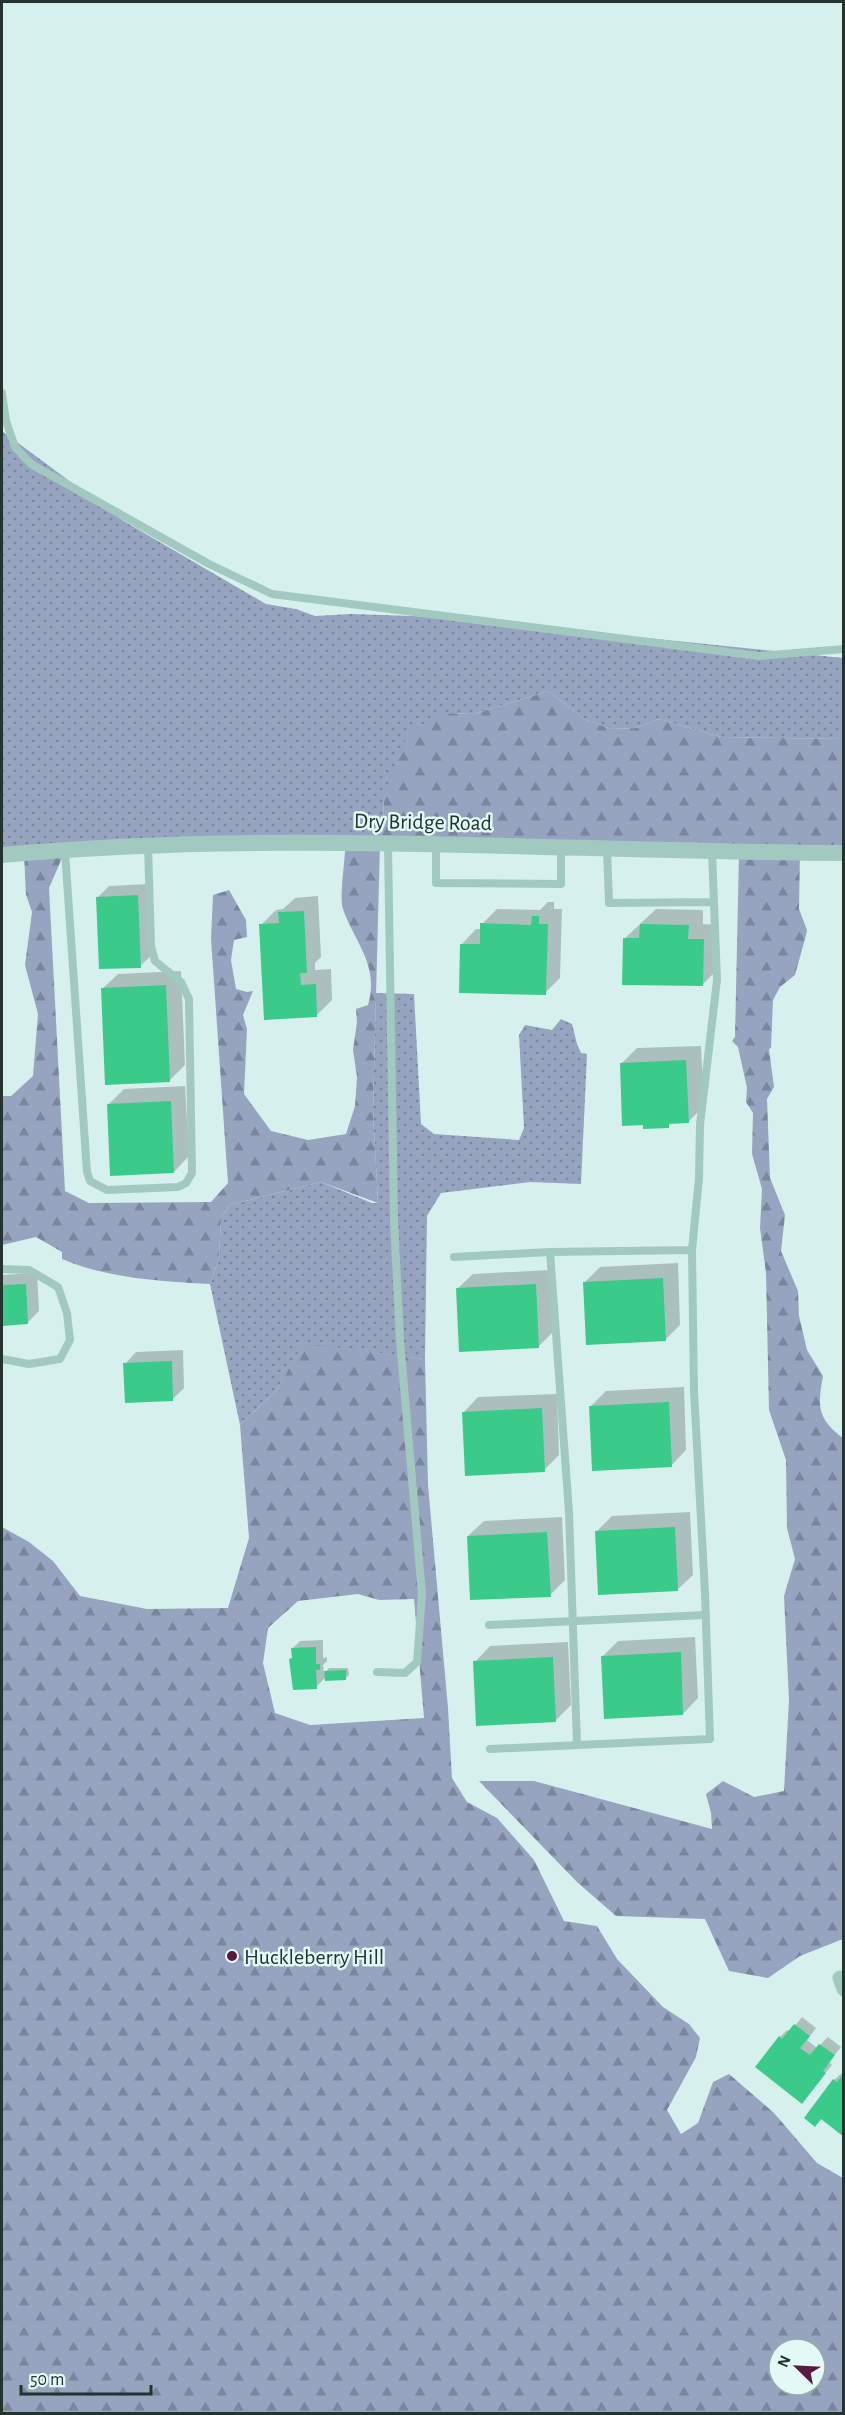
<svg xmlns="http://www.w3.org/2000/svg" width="845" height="2415" viewBox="0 0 845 2415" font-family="'Alegreya Sans',sans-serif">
	<defs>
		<pattern id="grass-dots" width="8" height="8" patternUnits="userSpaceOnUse" patternTransform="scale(1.5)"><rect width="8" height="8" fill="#96a4c0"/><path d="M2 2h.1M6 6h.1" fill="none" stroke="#7a869c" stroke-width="1.8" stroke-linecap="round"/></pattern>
		<pattern id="forest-firs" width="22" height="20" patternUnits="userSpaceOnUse" patternTransform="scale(1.5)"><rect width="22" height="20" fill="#96a4c0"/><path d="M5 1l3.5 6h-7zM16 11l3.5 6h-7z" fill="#7a869c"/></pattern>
	</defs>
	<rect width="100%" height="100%" fill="#d6f1ed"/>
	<!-- grass -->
	<path fill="url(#grass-dots)" d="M2,431L122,520L266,604L296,609L315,616L351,614L441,617L843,658V739L721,737L659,719L636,728L611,729L586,720L548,691L474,714L446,713L384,797L382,844L2,855Z
		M376,993L414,994L421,1124L434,1134L519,1140L524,1128L519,1035L525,1025L552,1030L561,1019L572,1024L577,1044L581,1053L587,1054L581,1184L530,1182L441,1193L427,1216L425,1359L303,1344L277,1390L240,1425L210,1284L219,1259L221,1219L229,1205L321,1182L372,1203H378L373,1111Z"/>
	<!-- forest -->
	<path fill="url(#forest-firs)" fill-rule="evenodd" d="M548,691L586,720L611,729L636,728L659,719L721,737L843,739V853L800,852L799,909L807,930L806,935L795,975L780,987L773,1000L771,1048L769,1049L774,1087L767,1099L770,1178L785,1215L781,1251L798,1291L799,1316L807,1350L823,1376C817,1407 818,1419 843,1438V1939L800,1956L768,1978L729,1971L705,1919L616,1916L577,1882L479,1781H534L712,1829L711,1813L706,1794L723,1781L754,1797L784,1791L789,1700L784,1596L795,1559L787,1528L786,1460L769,1410L766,1273L760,1228L762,1189L752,1154L753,1113L746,1102L747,1088L738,1047L732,1041L735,1037L739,854L382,843L384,797L403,744L413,729L446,713L474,714Z
		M380,843L373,1111L378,1203L321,1182L229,1205L221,1219L219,1259L210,1284C159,1281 110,1279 62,1259V1252L36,1237L2,1245V1096H11L33,1076L38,1014L25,965L32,912L26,895L24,854L62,858L49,888L65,1191L89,1203L211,1202L228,1183L211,939L213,895L229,890L246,920L247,937L234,940L231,960L236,989L247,992L253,991L243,1015L247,1029L244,1094L271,1131L308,1140L346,1134L355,1106L357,1077L353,1050L357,1022L356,1009L368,1005C380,965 354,942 343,909C339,899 345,862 345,849Z
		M303,1343L425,1359L428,1485L448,1708L452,1778L467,1802L497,1818L534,1860L564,1921L597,1926L617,1959L663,2007L689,2024L700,2038L696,2057L667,2110L681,2134L698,2123L713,2082L729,2074L774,2113L817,2163L843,2178V2413H2V1527L29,1542L53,1561L80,1596L147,1609L228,1608L249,1538L240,1425L277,1390ZM358,1594L379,1600L414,1599L424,1718L310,1725L275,1713L263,1663L268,1628L298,1601ZM779,2349H815V2385H779Z"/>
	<!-- shadow -->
	<path fill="#0003" d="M149,884L152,955L140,966L98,897L109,886Z
		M318,896L321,957L315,963V970L331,969L332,1000L317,1015L261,925L276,910L283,909L295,898Z
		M548,902H554V909H562L560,978L545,993L461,945L476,929H482V924L497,909L540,910Z
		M656,909L703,910V924L719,925L718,969L703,984L624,939Z
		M181,971L185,1065L170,1080L102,989L118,974Z
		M701,1046L704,1106L689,1121L672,1122L668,1126L621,1064L637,1048Z
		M185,1086L189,1156L174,1172L108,1105L124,1089Z
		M678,1263L680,1325L665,1340L585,1282L600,1267Z
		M550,1270L553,1332L538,1347L457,1289L473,1274Z
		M37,1273L39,1311L27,1323L2,1324V1275Z
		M183,1350L184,1388L172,1400L125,1364L136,1352Z
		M684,1387L686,1450L671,1466L591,1406L606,1391Z
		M557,1394L559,1455L544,1470L463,1413L478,1397Z
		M690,1512L693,1575L677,1590L596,1532L612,1516Z
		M562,1517L565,1580L550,1595L468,1536L484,1521Z
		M695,1637L698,1698L683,1714L603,1656L618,1641Z
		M323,1640V1658L327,1657V1661L323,1665L324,1674L329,1668H348L349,1675L345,1679L326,1677L316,1687L291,1659L293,1657V1648L300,1641Z
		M568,1642L571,1705L556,1720L475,1662L490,1646Z
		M802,2017L816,2028L807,2040L817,2048L828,2037L841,2047L829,2062L832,2065L802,2102L780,2037L787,2030L790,2032Z
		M842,2073L844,2074V2135L834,2080Z"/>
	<!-- building -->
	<path fill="#3acb8b" d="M138,895L141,968L99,969L96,897Z
		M304,911L307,973H300L301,985L316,984L317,1017L264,1020L259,924L279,923L278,912Z
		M532,916H539V924H548L546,995L459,993L460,944H480V923L531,925Z
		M640,924L689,925L688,939H704L703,986L622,985L623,938H639Z
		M166,985L170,1082L105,1085L101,988Z
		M686,1060L689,1123L669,1124V1128L643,1129V1125L622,1126L620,1063Z
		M171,1101L174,1173L110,1176L107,1104Z
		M663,1278L666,1341L586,1345L583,1282Z
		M26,1284L28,1324L2,1326V1285Z
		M536,1284L539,1348L459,1352L456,1288Z
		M172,1361L173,1401L125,1403L123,1363Z
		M669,1402L672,1467L592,1471L589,1406Z
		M542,1408L545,1472L465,1476L462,1412Z
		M675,1527L678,1591L598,1595L595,1531Z
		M547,1532L551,1597L470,1600L467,1536Z
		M316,1647V1664H320V1670H316L317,1689L293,1690L289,1659L292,1658L291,1648Z
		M681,1652L683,1715L604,1719L601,1656Z
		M553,1657L556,1722L476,1726L473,1661Z
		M346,1670V1680L325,1681L324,1671Z
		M794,2024L810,2036L800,2048L810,2055L819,2044L835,2055L823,2071L826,2073L802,2104L755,2067L779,2036L782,2039Z
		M844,2073V2137L821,2119L815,2127L804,2118L833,2079L837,2082Z"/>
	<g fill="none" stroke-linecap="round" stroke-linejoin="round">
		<!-- service -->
		<path stroke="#a2c9c0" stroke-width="8" d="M2,393L6,421L15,447L31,464L209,564L272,594L759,656L844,649
			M436,844V883L561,884V848
			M607,849L609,903L712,902
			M65,851L87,1172L90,1181L107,1190L178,1187L186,1183L192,1173L189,999L181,982L155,961L151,946L148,845
			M454,1257L550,1252
			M2,1269L29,1270L58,1287L67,1313L70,1340L60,1359L29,1364L2,1359
			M489,1625L706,1615
			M377,1672L405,1673L417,1662L422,1594L400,1340L394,1221L388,843
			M577,1745L569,1512L550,1252L692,1250
			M490,1749L710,1739L705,1593L694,1391L692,1250L699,1178L700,1125L717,980L712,852"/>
		<!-- minor -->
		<path stroke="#a2c9c0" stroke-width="15" d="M840,1978L844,1989"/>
		<!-- tertiary -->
		<path stroke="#a2c9c0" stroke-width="16" d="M2,855C282,829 563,852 844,853"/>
	</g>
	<!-- markers -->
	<circle fill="#56193f" stroke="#e2f9f6" stroke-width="2" cx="232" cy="1956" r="6"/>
	<g text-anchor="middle" stroke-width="5" stroke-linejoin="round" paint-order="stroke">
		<!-- street labels -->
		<g font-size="22" fill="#24332e" stroke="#e2f9f6">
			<text transform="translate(423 821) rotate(1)" y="8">Dry Bridge Road</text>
		</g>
		<!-- poi labels -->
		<g font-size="22" fill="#24332e" stroke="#e2f9f6" text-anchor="start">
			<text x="244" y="1964">Huckleberry Hill</text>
		</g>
	</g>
	<!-- border -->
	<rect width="845" height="2415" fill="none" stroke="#24332e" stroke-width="6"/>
	<!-- north arrow -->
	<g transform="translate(797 2367) rotate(294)"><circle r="28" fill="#e2f9f6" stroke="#96aaa6" stroke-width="1.5"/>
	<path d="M0-4.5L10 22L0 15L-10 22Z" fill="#56193f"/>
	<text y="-9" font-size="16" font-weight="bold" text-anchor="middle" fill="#24332e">N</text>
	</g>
	<!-- scale -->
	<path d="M21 2385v9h130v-9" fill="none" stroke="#24332e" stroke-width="3"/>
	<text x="30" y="2385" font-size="18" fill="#24332e" stroke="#e2f9f6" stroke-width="4.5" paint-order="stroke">50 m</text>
</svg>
